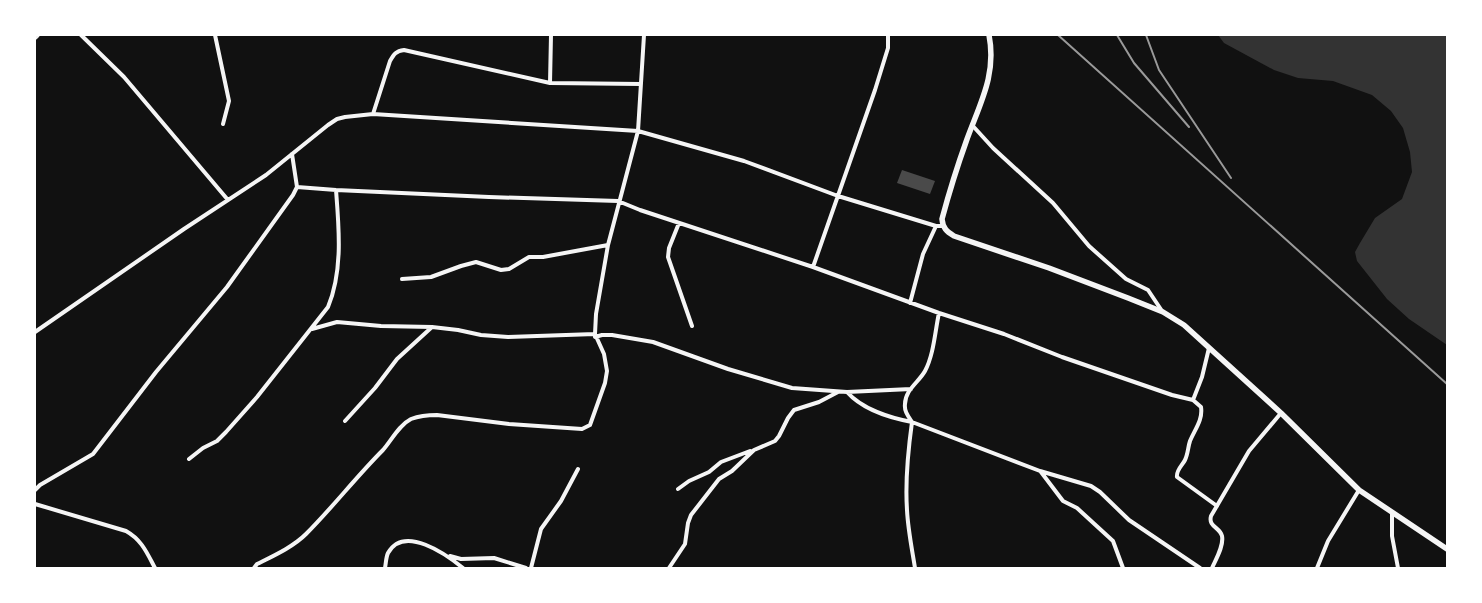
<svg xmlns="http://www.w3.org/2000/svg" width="1482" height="603" viewBox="0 0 1482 603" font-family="'Source Sans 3',sans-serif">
	<rect width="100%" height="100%" fill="#111"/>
	<!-- water -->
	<path fill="#333" d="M1218,35H1447V345L1409,319L1387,299L1357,261L1355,252L1360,243L1375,218L1402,199L1412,172L1410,152L1403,128L1391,111L1372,95L1333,81L1298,78L1274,70L1224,43Z"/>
	<!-- building -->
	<path fill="#4a4a4a" d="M902,170L935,181L930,194L897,183Z"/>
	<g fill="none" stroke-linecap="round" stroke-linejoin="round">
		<!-- minor -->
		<path stroke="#f5f5f5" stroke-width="4" d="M81,35L124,77L228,200
			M215,35L229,101L223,124
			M550,83L551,35
			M373,114L390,61C394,54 396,51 404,50L550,83L641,84
			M972,125L993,148L1053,203L1089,246L1126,279L1148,290L1162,311
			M297,187L336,190L489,197L618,201L640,210L813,267L939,313L1004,334L1062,357L1172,395L1193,400L1201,407C1203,420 1195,429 1190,441C1188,447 1188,454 1185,460C1182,466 1176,470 1177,477L1217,506
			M679,223L669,248L668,257L692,326
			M813,267L875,90L888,48V35
			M402,279L431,277L461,266L476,262L501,270L509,269L529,257H543L608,245
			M910,303L923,254L936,226
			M939,313C935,331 934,354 925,371C919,382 905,390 905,404C904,411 908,416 912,422L1040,471L1091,486L1100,492L1129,520L1200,568
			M312,329L337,322L381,326L432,327L458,330L481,335L508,337L595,334
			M35,332L184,229L266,175L328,125L337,119L345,117L373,114L638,131L744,161L838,196L936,226H943
			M595,337L602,335H612L653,342L728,369L792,388L847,392L911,389
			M847,392C862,409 890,418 912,422C908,451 905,481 907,510C908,530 912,549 915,568
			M1193,400L1202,377L1209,348
			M345,421L375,388L397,359L432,327
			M189,459L203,448L217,441L226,432L257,397L328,307C343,271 339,228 336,190
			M1041,472L1063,501L1077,508L1113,541L1123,568
			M678,489L689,481L709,472L721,462L750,451
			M35,490L40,485L93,454L156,372L227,287L293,195L297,187L292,154
			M35,504L126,531C142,540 147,553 155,568
			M1392,513V536L1398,568
			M450,556L461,559L494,558L526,568
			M254,568L257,564C273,556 293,547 306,534C333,507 356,477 383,450C391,441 399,425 411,419C419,416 429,415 437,415L509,424L582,429L590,425L605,383L607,371L604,354L595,334L596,314L608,245L638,131L644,35
			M385,568C386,563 386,557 388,553C404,524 447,555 463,568
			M531,568L541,529L561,501L578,469
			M669,568L685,544L688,523L691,515L719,479L732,471L754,450L775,441L779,436L788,418L794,410L819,402L838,392
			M1212,568C1216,559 1224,546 1222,536C1220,527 1208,527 1211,516L1249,451L1281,413
			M1317,568L1328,541L1359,490"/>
		<!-- primary -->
		<path stroke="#f5f5f5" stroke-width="5.5" d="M989,35C997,76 979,105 966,142C957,167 949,193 942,219C943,228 946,231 954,236L1049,268L1128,298L1163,312L1184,325L1281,413L1359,490L1447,549
			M35,37L37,35"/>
		<!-- rail -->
		<path stroke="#9a9a9a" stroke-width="2" d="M1058,35L1447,384
			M1117,35L1134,63L1189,127
			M1146,35L1159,70L1231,178"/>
	</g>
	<!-- border -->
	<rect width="1482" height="603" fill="none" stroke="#ffffff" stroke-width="72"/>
</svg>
